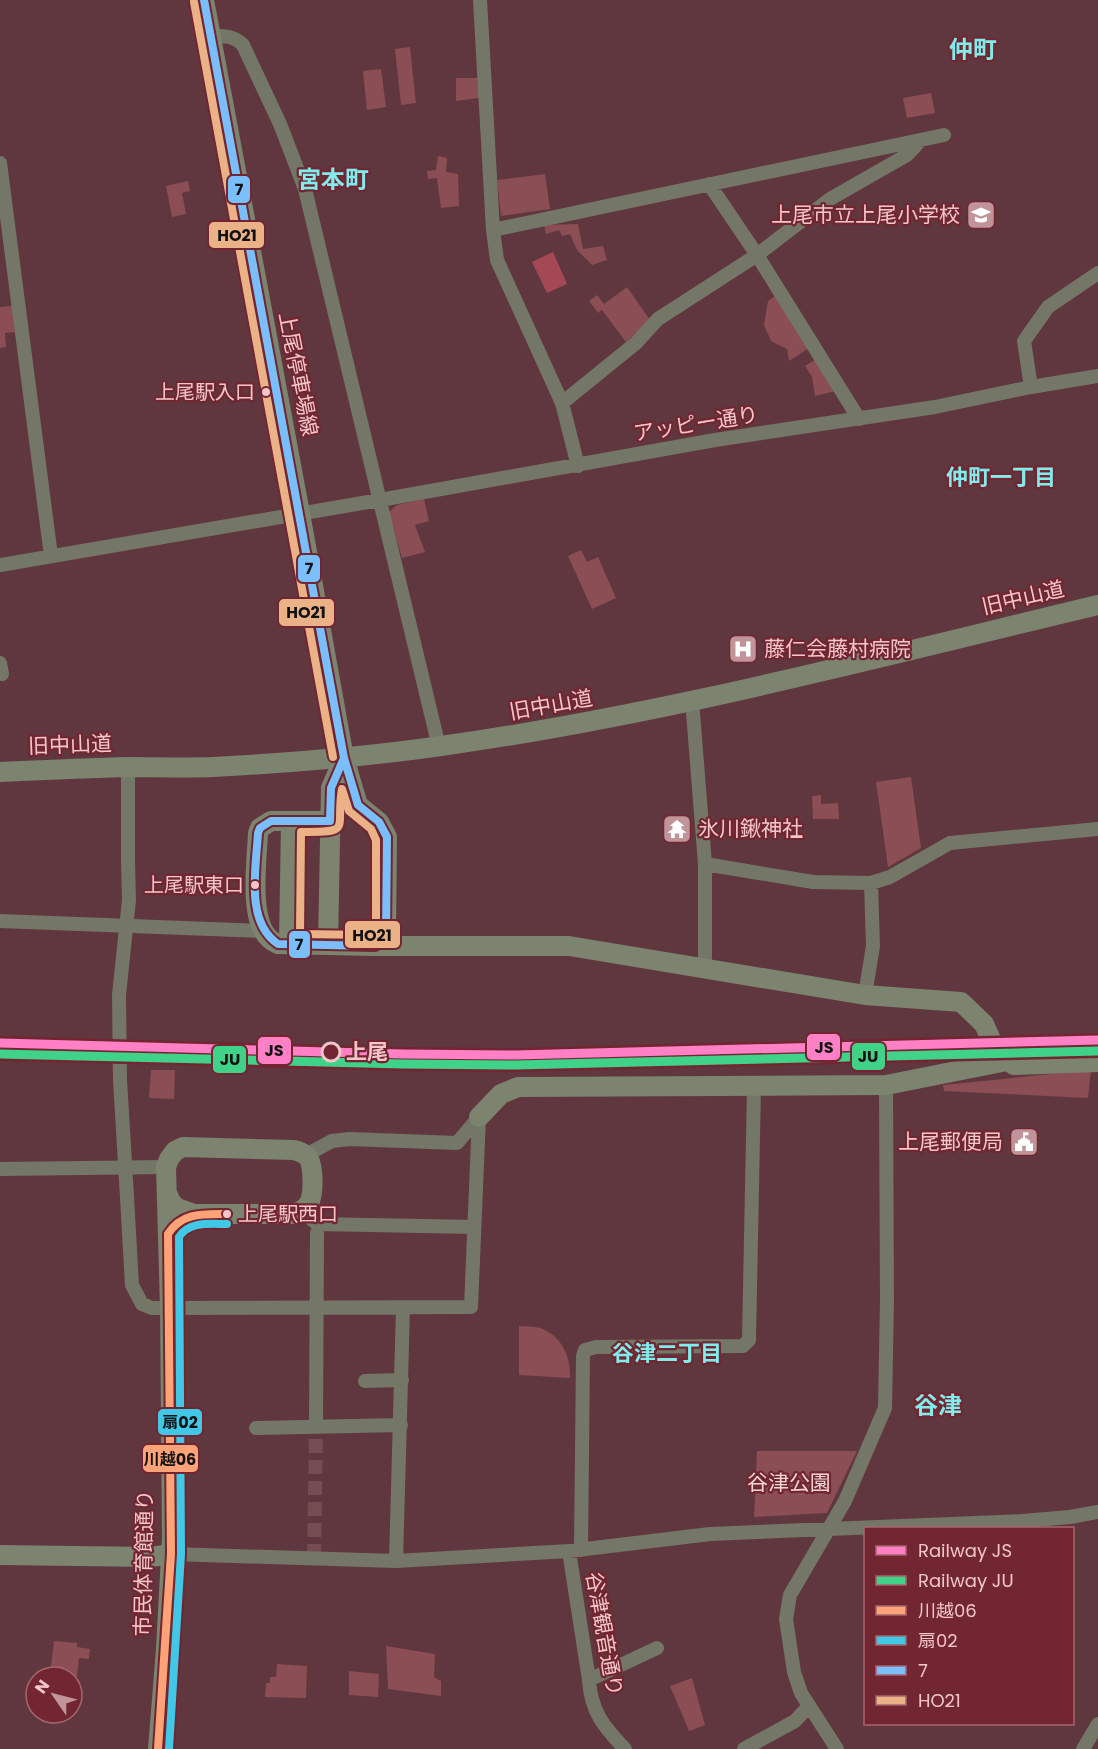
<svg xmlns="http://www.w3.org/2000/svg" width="1098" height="1749" viewBox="0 0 1098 1749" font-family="Poppins,'Noto Sans JP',sans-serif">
	<rect width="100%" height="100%" fill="#60373e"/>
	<!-- green -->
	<path fill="#8a4e54" d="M410,47L416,103L401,105L395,49Z
		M381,69L386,107L367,110L363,71Z
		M456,78H479V98L456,101Z
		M931,93L935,113L907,118L903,98Z
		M438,156L447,158L446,172L458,174L459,206L441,208L437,178L428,179L427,171L436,170Z
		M545,174L550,209L501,216L497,180Z
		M188,181L190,191L182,193L186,214L172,217L166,186Z
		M578,224L583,249L603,246L607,260L592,265L577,250L570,234L562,236L559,230L546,234L544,225Z
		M627,287L650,320L626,342L602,310L598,313L589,301L597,295L604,304Z
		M776,295L809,348L789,361L787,349L771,341L764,325L768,301Z
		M13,306L15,332L5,333L6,347L0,348V307Z
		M816,359L836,391L815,396L812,377L805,366Z
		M424,499L429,521L415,525L425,552L402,558L389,512L397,505Z
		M581,550L587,562L598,557L616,598L592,609L568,556Z
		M911,777L921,848L888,867L876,782Z
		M821,795V804L838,803L839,819H813L812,796Z
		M151,1070H175L174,1099L149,1098Z
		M1091,1070L1088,1098L944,1091L943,1085Z
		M519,1326C526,1327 536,1326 543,1329C563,1338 571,1358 570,1378L519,1375Z
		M757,1451H857L827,1513L754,1517Z
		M54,1641L77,1643V1647L90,1649L89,1659L79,1658L77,1677L50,1674Z
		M386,1646L435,1654L434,1677L441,1681V1696L388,1689Z
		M277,1664L307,1666L306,1698L265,1697L266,1683H270V1677H276Z
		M349,1671L379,1674L378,1697L349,1695Z
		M692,1678L705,1725L689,1731L670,1686Z"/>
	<!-- forest -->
	<path fill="#a54855" d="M553,252L567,284L547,293L532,262Z"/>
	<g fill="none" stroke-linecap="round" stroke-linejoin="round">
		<!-- street-tunnel -->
		<path stroke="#764c53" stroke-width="14" stroke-dasharray="14 7" stroke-linecap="butt" d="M314,1558L316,1427"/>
		<!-- street -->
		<path stroke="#747768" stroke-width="14" d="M480,0L493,230L497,260L562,403L578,466
			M210,36C223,36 233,35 243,45L280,124L305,189L439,747
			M0,163L51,556
			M709,184L757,255L859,419
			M493,230L944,135
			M1031,387L1024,341L1048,307L1098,273
			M562,403L636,343L658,319L757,255L830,199L907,155L921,140
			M0,565L380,500L715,440L935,407L1031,387L1098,376
			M0,663L2,674
			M692,700L705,864V968
			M128,767V862
			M705,864L813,882L871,883L890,877L950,843L1098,829
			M0,921L262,931
			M865,995L873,946L871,883
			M306,1155L332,1141L349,1139L457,1143L479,1117
			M0,1169L166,1167
			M127,1197L132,1285L142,1304L152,1308L471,1307L479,1117
			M302,1211L317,1224L474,1227
			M365,1381L402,1380
			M316,1427L317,1233
			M256,1428L401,1425
			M581,1550L583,1356L585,1350L596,1347L743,1346L749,1340L754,1086
			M569,1551L589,1680C591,1712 604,1727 625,1749
			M171,1554L396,1561L569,1551L710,1534L1022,1521L1070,1517L1098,1512
			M396,1561L403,1308
			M589,1680L657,1648
			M744,1749L795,1721L808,1707
			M837,1749L801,1693L794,1672L786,1619L790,1595L845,1501L885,1408L887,1300L886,1085
			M1083,1749L1098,1724"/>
		<!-- secondary -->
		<path stroke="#7c836f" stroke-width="20" d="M204,0L300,513L344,758L358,805L379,822L387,837L386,935L384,940L375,946L278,944C246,933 257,862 258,833L260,828L271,821H330
			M0,772C43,770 86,768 129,767C157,767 185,768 213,767C289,763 365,757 441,746C663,715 880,657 1098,605
			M289,944L291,821
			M328,945L331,788L344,758
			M375,946H569L865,995L961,1002L984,1024L997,1053L1014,1065L1098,1062
			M479,1117L501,1094L518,1087L886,1085L1007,1061
			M0,1555L151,1557L171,1554
			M158,1749L166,1649L172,1537L170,1308L166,1167L169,1159L175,1151L183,1147L294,1150C298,1151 303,1153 307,1156C314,1164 314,1194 309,1203C305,1209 301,1211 294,1214H194L177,1208L171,1202L167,1193"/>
		<!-- street-bridge -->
		<path stroke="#747768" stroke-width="14" d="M127,1197L120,1080L119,995L129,900L128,862"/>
		<!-- bus-1 casing -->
		<g stroke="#712632" stroke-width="12">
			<path id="bus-1" d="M158,1749L171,1554L168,1234C182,1212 203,1214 227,1214"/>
		</g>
		<!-- bus-2 casing -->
		<g stroke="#712632" stroke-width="12">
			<path id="bus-2" d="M169,1749L181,1554L179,1237C189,1221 210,1224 227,1224"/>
		</g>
		<!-- bus-3 casing -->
		<g stroke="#712632" stroke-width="12">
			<path id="bus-3" d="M204,0L344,758
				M344,758L358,805L379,822L387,837L386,935L384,940L375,946L278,944C245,922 256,868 258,833L260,828L271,821H330L331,788Z"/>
		</g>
		<!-- bus-4 casing -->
		<g stroke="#712632" stroke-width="12">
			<path id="bus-4" d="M194,2L333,757
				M342,789L349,811L371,829L376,840V933L372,935L300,934L301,832C354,832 335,830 342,789Z"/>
		</g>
		<!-- bus-1 -->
		<use href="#bus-1" stroke="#fea277" stroke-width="8"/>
		<!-- bus-2 -->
		<use href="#bus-2" stroke="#40c8e6" stroke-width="8"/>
		<!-- bus-3 -->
		<use href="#bus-3" stroke="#7abffc" stroke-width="8"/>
		<!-- bus-4 -->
		<use href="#bus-4" stroke="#ebb288" stroke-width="8"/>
		<!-- rail-1 casing -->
		<g stroke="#712632" stroke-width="14">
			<path id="rail-1" d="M0,1043L403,1054L516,1055L1098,1040"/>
		</g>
		<!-- rail-2 casing -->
		<g stroke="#712632" stroke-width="14">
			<path id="rail-2" d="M0,1054L403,1064L516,1065L1098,1051"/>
		</g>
		<!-- rail-1 -->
		<use href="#rail-1" stroke="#ff80c5" stroke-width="9"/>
		<!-- rail-2 -->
		<use href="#rail-2" stroke="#40d288" stroke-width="9"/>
	</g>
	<!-- icons -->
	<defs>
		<g id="school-square" transform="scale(1.5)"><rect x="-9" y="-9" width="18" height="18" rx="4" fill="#c09498" stroke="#712632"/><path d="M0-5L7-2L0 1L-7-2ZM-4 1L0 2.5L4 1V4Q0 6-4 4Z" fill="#fff"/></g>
		<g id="hospital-square" transform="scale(1.5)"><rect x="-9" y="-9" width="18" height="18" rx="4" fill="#c09498" stroke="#712632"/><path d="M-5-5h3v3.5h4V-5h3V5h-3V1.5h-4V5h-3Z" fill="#fff"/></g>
		<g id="temple-square" transform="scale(1.5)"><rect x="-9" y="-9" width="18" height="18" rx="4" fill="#c09498" stroke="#712632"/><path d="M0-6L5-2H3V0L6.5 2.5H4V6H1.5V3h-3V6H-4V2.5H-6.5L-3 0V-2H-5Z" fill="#fff"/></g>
		<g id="civic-square" transform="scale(1.5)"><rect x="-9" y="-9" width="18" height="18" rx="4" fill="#c09498" stroke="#712632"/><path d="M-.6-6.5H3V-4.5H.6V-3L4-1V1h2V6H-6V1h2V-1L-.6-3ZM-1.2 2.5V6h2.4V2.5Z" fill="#fff"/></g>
	</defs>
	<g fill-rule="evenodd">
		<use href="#school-square" x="981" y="215"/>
		<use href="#hospital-square" x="743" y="649"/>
		<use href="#temple-square" x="677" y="829"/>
		<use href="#civic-square" x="1024" y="1142"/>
	</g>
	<!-- markers -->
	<g fill="#f4c6c9" stroke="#712632" stroke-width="2">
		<circle cx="266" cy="392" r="5"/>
		<circle cx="255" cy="885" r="5"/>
		<circle cx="227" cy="1214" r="5"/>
	</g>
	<circle fill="#712632" stroke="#f4c6c9" stroke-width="3" cx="331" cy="1052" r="9"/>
	<g text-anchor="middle" stroke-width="4.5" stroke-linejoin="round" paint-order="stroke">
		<!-- bus labels -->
		<g font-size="20" fill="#f4c6c9" stroke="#712632" text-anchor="end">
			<text x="255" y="399">上尾駅入口</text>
			<text x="244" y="892">上尾駅東口</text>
			<text x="238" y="1221" text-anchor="start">上尾駅西口</text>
		</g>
		<!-- poi labels -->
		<g font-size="21" fill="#f4c6c9" stroke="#712632" text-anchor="end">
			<text x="960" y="222">上尾市立上尾小学校</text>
			<text x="764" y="656" text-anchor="start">藤仁会藤村病院</text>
			<text x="698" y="836" text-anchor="start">氷川鍬神社</text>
			<text x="1003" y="1149">上尾郵便局</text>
		</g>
		<!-- street labels -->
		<g font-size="21" fill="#f4c6c9" stroke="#712632">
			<text transform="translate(298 374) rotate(79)" y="7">上尾停車場線</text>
			<text transform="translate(696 424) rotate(-9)" y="7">アッピー通り</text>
			<text transform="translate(1023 598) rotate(-13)" y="7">旧中山道</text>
			<text transform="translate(551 705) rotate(-10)" y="7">旧中山道</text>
			<text transform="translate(70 745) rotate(-2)" y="7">旧中山道</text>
			<text transform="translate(144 1563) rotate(-89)" y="7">市民体育館通り</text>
			<text transform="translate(604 1634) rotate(80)" y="7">谷津観音通り</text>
		</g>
		<!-- stop labels -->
		<g font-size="21" font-weight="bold" fill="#f4c6c9" stroke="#712632" text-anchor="start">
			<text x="346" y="1059">上尾</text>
		</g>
		<!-- park labels -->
		<g font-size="21" fill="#f1d5d6" stroke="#712632">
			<text x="789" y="1490">谷津公園</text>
		</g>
		<!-- neighbourhood labels -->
		<g font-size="22" font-weight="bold" fill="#80eceb" stroke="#712632">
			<text x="1001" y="485">仲町一丁目</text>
			<text x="667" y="1361">谷津二丁目</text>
		</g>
		<!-- quarter labels -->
		<g font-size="24" font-weight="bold" fill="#80eceb" stroke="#712632">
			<text x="973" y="58">仲町</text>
			<text x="333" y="188">宮本町</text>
			<text x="938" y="1414">谷津</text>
		</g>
	</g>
	<g stroke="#712632" stroke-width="2">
		<rect x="227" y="175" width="24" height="29" rx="6" fill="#7abffc"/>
		<rect x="208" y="221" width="57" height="28" rx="6" fill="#ebb288"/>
		<rect x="297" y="554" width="24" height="29" rx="6" fill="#7abffc"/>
		<rect x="278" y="598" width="57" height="29" rx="6" fill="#ebb288"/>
		<rect x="344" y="920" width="57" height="29" rx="6" fill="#ebb288"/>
		<rect x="288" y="930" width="23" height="29" rx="6" fill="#7abffc"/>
		<rect x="806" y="1033" width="35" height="28" rx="6" fill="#ff80c5"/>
		<rect x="257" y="1036" width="35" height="29" rx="6" fill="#ff80c5"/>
		<rect x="851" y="1042" width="35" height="29" rx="6" fill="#40d288"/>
		<rect x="212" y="1045" width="35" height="29" rx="6" fill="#40d288"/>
		<rect x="157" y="1408" width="46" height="28" rx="6" fill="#40c8e6"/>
		<rect x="142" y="1444" width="57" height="29" rx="6" fill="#fea277"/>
	</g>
	<g font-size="16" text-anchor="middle" font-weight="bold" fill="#111">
		<text x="239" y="195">7</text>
		<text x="237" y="241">HO21</text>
		<text x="309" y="574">7</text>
		<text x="306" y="618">HO21</text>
		<text x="372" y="941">HO21</text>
		<text x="299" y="950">7</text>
		<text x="824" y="1053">JS</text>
		<text x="274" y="1056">JS</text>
		<text x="868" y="1062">JU</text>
		<text x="230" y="1065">JU</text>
		<text x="180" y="1428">扇02</text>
		<text x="170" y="1465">川越06</text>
	</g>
	<!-- legend -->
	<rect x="864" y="1527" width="210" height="198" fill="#712632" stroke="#a5666e" stroke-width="1.5"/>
	<rect x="876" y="1546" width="30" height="9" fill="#ff80c5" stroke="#a5666e" stroke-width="1.5"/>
	<text x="918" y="1557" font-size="18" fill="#f4c6c9">Railway JS</text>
	<rect x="876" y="1576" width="30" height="9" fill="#40d288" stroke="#a5666e" stroke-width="1.5"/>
	<text x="918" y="1587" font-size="18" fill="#f4c6c9">Railway JU</text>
	<rect x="876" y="1606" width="30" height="9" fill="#fea277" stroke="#a5666e" stroke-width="1.5"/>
	<text x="918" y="1617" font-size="18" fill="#f4c6c9">川越06</text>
	<rect x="876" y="1636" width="30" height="9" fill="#40c8e6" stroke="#a5666e" stroke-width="1.5"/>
	<text x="918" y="1647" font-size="18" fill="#f4c6c9">扇02</text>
	<rect x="876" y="1666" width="30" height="9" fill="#7abffc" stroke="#a5666e" stroke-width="1.5"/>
	<text x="918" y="1677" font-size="18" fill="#f4c6c9">7</text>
	<rect x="876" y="1696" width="30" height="9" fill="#ebb288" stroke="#a5666e" stroke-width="1.5"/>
	<text x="918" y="1707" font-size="18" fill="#f4c6c9">HO21</text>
	<!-- north arrow -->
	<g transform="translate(54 1695) rotate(305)"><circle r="28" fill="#712632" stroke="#a5666e" stroke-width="1.5"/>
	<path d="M0-4.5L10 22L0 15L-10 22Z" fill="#c09498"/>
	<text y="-9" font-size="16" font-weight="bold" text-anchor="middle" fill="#f4c6c9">N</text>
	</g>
</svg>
